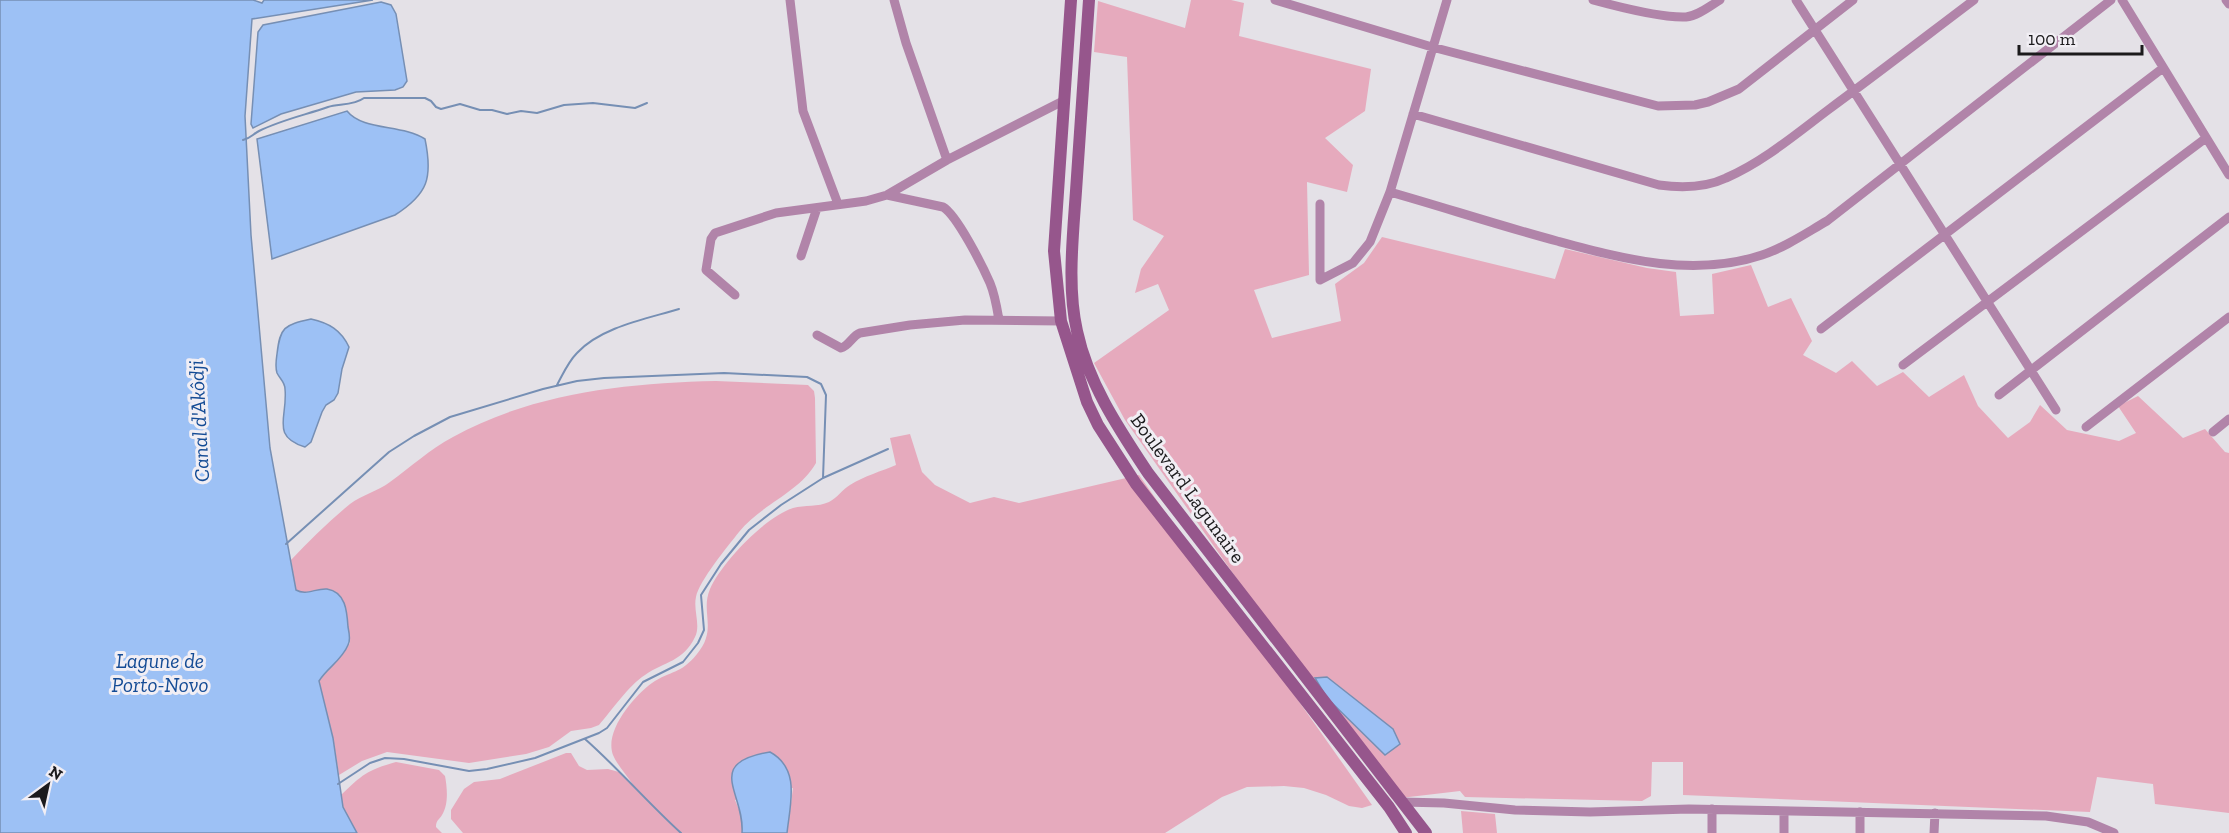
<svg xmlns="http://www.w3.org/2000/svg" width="2229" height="833" viewBox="0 0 2229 833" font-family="'Zilla Slab',serif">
	<rect width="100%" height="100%" fill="#e4e1e7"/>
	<!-- green -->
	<path fill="#e6aabd" d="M1191,0H1231L1244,3L1239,36L1371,69L1365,111L1325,138L1353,165L1347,192L1307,182L1309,275L1254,290L1272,338L1341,321L1335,284L1364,263L1382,237L1555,279L1565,249L1647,268L1676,272L1680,316L1714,314L1712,274L1751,265L1768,307L1791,298L1812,341L1803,355L1836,373L1852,361L1877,386L1903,372L1929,397L1964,375L1978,406L2008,438L2030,422L2040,405L2067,430L2119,441L2136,433L2118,406L2138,396L2183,438L2205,429L2225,452L2229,453V813L2155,804L2153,784L2097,777L2090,812L1683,795V762H1652L1651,796L1642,801L1465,797L1460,791L1392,799L1125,420L1094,363L1169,310L1158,284L1135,293L1141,269L1164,236L1133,220L1127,57L1094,52L1098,1L1185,28Z
		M716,381L808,385L814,391L815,398L816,463C799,493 760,505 739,532C728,546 699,581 696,597C693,610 701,625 695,637C683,662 665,661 645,675C629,685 612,710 599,725L591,728L571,731L549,747L526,754L469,763L387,752L362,761L339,775L333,738L319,681L343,654L350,643L327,589L301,593L296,590L291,560C309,541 329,521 350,504C362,495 378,491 390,482C411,467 430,449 453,437C532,393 627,383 716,381Z
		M910,434L922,472L935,485L970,503L994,497L1019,503L1139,475L1372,805L1362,808L1349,806L1326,795L1304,788L1284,786L1247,787L1222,797L1165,833H787L793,788L735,800L743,819L742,833H463L451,819V810L464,789L474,782L500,779L566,753H571L579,766L587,770L608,769L619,772L633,785C627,775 617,765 613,755C604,731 634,696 652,683C671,670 680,675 697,654C718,629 700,612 710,589C722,562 765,517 793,508C805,505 818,507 829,502C837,498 843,489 850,485C864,476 882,471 896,465L890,438Z
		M396,762L439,770L445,776C447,787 449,804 442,815C439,820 436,820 436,827L442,833H357L343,807L341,795C362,775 367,770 396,762Z
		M1461,811L1495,814L1497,833H1463Z"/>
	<!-- water -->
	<path fill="#9dc1f5" stroke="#768fb4" stroke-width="1.5" d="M0,0H253L262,3L264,0H373L252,19L245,116L251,235L270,448L296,590C306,596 316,588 327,589C346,592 347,612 348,627C349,632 351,640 348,645C342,660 327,668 319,681L333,738L343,807L357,833H0Z
		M381,2L391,5L396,14L407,81L403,87L395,90L356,92L281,114L253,128L251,124L258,32L263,25Z
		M347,111C363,131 402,124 425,139C433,178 428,194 395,215L272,259L257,139Z
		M311,319C329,323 341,330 349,347L342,369L338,393L334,400L326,405L322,412L311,442L305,447C270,436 288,417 285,389C285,382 280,379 277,373C275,367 276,361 277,354C280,327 284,325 311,319Z
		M1327,677L1393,729L1400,744L1385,755L1327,698L1315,678Z
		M770,752C801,769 790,804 787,833H742C745,793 703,763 770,752Z"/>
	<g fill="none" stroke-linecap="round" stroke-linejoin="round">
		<!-- stream -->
		<path stroke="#768fb4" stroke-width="2" d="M243,140C251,138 253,134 259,131C281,120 305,115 328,107C339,104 355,105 364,98H425L431,101L436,107L441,109L460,104L480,110H492L507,114L521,111L537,113L564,105L593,103L635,108L647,103
			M557,385C563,374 568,362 577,353C601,327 646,319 679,309
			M286,544L389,452L414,436L450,417L543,389L577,381L604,378L724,373L807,377L821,384L826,395L823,478
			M585,739C619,769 648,803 681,833
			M338,784L370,763L385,758L404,759L469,771L487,769L535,758L599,733L607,728L643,682L683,662L698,643L704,630L701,595L721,564L749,530L781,505L823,478L888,449"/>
		<!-- minor -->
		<path stroke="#b184a9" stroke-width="9" d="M790,0L803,111L838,204
			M894,0L906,43L947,160
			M1275,0L1432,47L1658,106L1695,105L1708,102L1739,89L1853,0
			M1593,0C1615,6 1663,18 1686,17C1698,16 1710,6 1720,0
			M1796,0L2056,410
			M2122,0L2229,175
			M2226,0L2229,4
			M1413,114L1659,185C1681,188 1705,188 1726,178C1763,162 1796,134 1828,110C1877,74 1925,37 1974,0
			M1390,192C1446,208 1501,226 1557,241C1624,259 1693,278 1762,255C1786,247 1806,233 1827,221L2111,0
			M887,195L943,207C957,215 983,267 990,283C995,295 997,308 999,320
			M1320,204V280L1353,263L1370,242L1390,192L1447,0
			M801,256L817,208
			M735,295L706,270L711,239L715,233L776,213L866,201L887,195L947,160L1063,101
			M1821,329L2163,68
			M817,335L841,348C849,346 852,336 860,333L910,325L965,320L1061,321
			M1903,365L2206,138
			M1999,395L2229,217
			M2086,427L2229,317
			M2213,432L2229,419
			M1402,802L1444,803L1515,810L1590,812L1689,809L2046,816L2088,822L2114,833
			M1784,811V833
			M1860,812V833
			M1712,833V809
			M1934,833L1935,813"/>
		<!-- secondary -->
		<path stroke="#96568c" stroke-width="12" d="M1071,0L1054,251L1061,321L1087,402L1098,425L1136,484L1389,807L1406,833
			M1089,0C1085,64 1080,127 1076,191C1073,235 1067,288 1077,331C1088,383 1119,429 1148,473L1426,833"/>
	</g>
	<g text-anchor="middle" stroke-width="6" stroke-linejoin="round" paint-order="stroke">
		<!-- street labels -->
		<g font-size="20" fill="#1b1a1c" stroke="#f1eef4">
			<text transform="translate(1188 488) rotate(54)" y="7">Boulevard Lagunaire</text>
		</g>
		<!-- water labels -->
		<g font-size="21" font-style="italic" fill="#144b95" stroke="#f1eef4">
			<text transform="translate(199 421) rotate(-93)" y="7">Canal d'Akôdji</text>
			<text x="160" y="668">Lagune de<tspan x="160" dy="24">Porto-Novo</tspan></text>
		</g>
	</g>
	<!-- north arrow -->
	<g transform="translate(48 785) rotate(33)" stroke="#f1eef4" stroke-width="4.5" paint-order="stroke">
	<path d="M0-4.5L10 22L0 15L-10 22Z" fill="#1b1a1c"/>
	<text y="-9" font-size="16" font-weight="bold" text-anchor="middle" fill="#1b1a1c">N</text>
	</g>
	<!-- scale -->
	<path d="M2019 45v9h123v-9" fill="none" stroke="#1b1a1c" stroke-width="3"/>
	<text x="2028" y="45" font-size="18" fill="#1b1a1c" stroke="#f1eef4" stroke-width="4.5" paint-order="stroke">100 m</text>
</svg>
